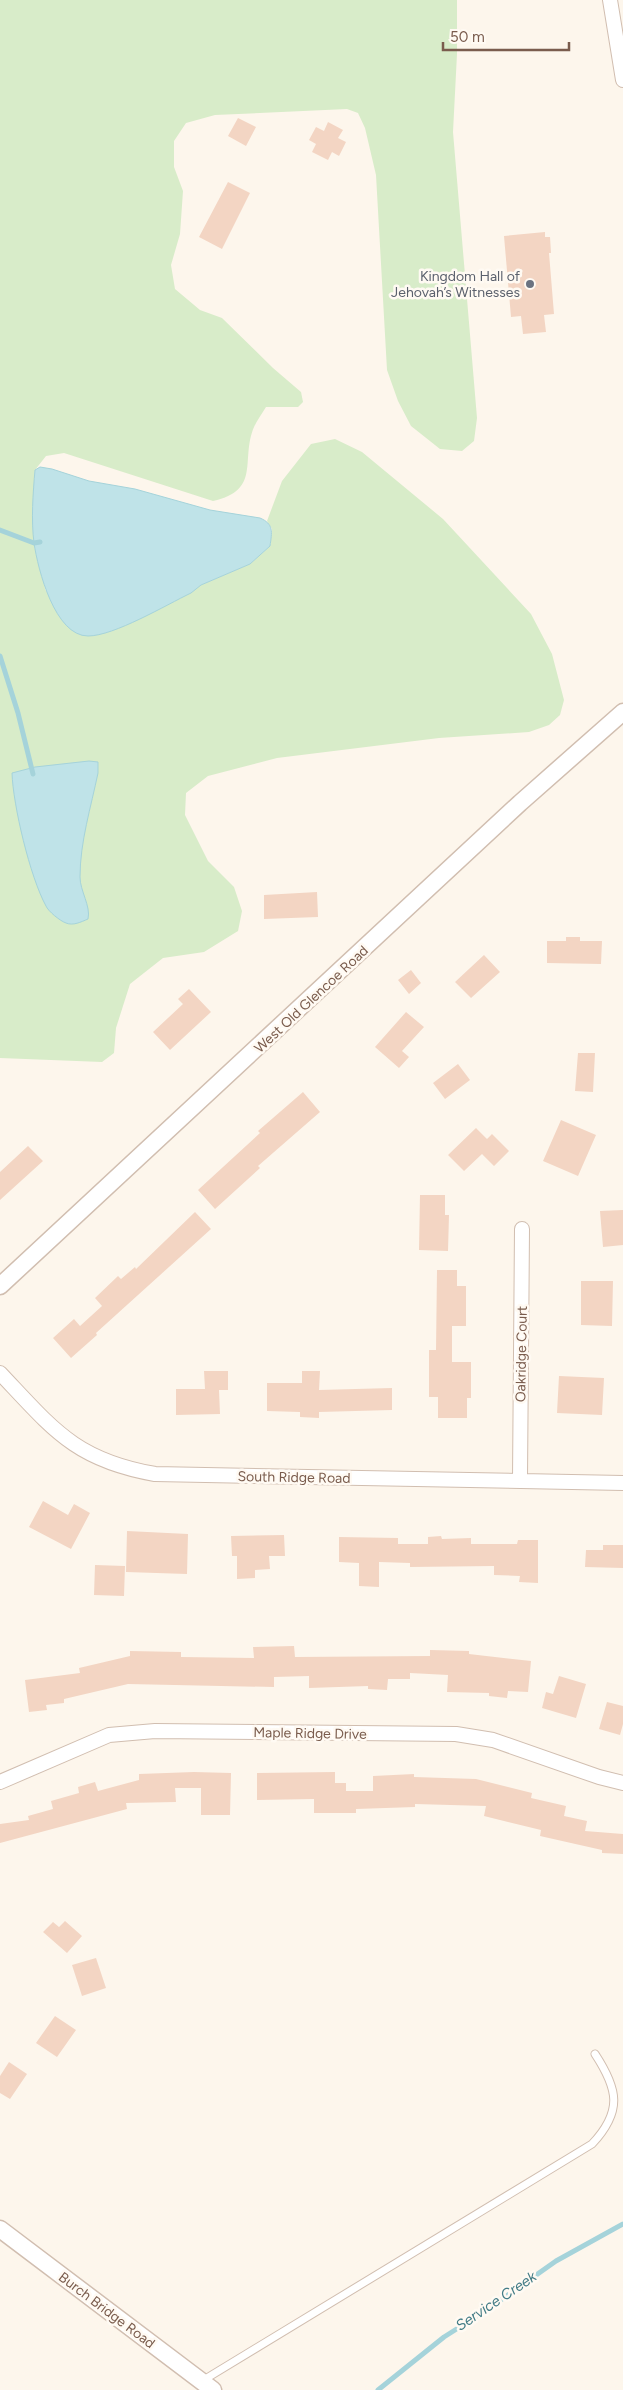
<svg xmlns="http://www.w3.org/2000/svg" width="623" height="2390" viewBox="0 0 623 2390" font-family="Figtree,sans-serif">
	<rect width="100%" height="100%" fill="#fdf6ec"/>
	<!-- green -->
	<path fill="#d8ecc9" d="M0,0H457V54L453,132L477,418L474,441L462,451L440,449L411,426L398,401L387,370L376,175L365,128L358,113L347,109L215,115L186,123L174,141V167L183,191L180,234L171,265L175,289L200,310L222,318L273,368L301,392L303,402L298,407H266C262,414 257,420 254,427C240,460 262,490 213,501L64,453L46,456L35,470L34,484L45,589L65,624L106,633L190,593L201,585L250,564L270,546L272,529L267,521L282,481L311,444L335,439L362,452L443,519L531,614L552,654L564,700L560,715L549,725L529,732L439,738L277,758L208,776L186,793L185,815L208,861L234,887L242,911L238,931L204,952L163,958L130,984L116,1028L114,1053L102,1062L0,1058Z"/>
	<!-- water -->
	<path fill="#bfe3e8" stroke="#a5d3da" d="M40,467L52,469L89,481L135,489L210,510L260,518C274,524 272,532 270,546L250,564L201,585L191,593C166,605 114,636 88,636C55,636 38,570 34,543C31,520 33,493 35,470Z
		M89,761L98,762V773C91,807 80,842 80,877C80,891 91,906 88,919C81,922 73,926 66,923C60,921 48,911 46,906C30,877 13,805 12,773L35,767Z"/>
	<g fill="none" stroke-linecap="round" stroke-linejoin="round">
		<!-- stream -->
		<path stroke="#a5d3da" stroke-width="5" d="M0,530L34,543L40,542
			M0,656L18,713L33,774
			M378,2390L444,2337L488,2309L556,2261L623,2224"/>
	</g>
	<!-- building -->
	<path fill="#f3d5c3" d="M238,118L256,127L246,146L228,136Z
		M328,122L343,130L338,138L346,142L339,156L332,152L328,160L312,152L316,144L309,140L316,127L324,131Z
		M228,182L250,193L222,249L199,237Z
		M545,232V237H550L551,253H549L554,314L544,315L546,332L523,334L521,316L511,317L504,236Z
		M317,892L318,917L264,919V895Z
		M566,937H580V941H602L601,964L547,963V941H566Z
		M484,955L500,972L471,998L455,982Z
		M411,970L421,983L409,994L398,980Z
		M189,989L211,1012L170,1050L153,1032L183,1004L178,999Z
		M406,1012L424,1027L402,1051L409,1057L399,1068L375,1047Z
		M578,1053H595L593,1092L575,1091Z
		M458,1064L470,1080L445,1099L433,1083Z
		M303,1092L320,1112L258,1166L260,1168L215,1209L198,1190L260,1133L258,1131Z
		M561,1120L596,1135L578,1176L543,1161Z
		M476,1128L487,1139L492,1134L509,1151L494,1166L482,1154L464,1171L448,1155Z
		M28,1146L43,1161L0,1200V1172Z
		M420,1195H445V1215H449L448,1251L419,1250Z
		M623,1210V1245L603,1247L600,1211Z
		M195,1212L211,1229L96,1333L97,1335L71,1358L53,1338L74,1319L80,1326L102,1306L95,1298L118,1276L121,1279L135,1267L136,1269Z
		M437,1270H457V1286H466V1326H452V1362H471V1398H467V1418H438V1397H429V1350H436Z
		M581,1281H613L612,1326L581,1325Z
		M204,1371H228V1390H219L220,1414L176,1415V1389H205Z
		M302,1371H320L319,1390L392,1388V1410L319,1412V1418L300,1417V1412L267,1411V1383H302Z
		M559,1376L604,1378L602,1415L557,1413Z
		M43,1501L68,1515L74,1504L90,1513L71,1549L29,1527Z
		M127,1531L188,1534L187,1574L126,1572Z
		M284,1535L285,1556H269L270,1569L255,1570V1578L237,1579V1556H232L231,1536Z
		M441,1536L442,1539L471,1538V1544H517L518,1540H538V1583L519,1582L520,1576L494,1575V1566L410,1567V1563L379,1562V1587L359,1586V1563L339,1562V1537L398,1538V1544H428V1537Z
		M603,1545H623V1568L585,1567L586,1550H603Z
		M95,1565L125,1566L124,1596L94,1595Z
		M294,1646L295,1657L430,1656V1650L469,1651V1654L531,1661L528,1692L508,1691L507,1698L489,1696V1693L447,1692L448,1675L410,1673V1679H388L387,1690L368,1689V1686L309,1688V1676L274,1677V1687L128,1684L64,1699V1703L46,1705L47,1710L29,1712L25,1680L80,1673L79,1668L130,1656V1651L181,1652V1657L254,1658L253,1647Z
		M559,1676L586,1684L576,1718L542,1708L546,1692L553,1694Z
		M607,1702L623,1706V1724L620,1735L599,1729Z
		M194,1772L231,1773L230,1815H201V1788H175L176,1802L126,1803L127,1809L0,1843V1824L29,1820L28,1816L53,1809L51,1801L79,1793L78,1787L95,1782L98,1791L139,1780V1774Z
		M335,1772V1783H346V1791H373V1776L414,1774V1777L476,1779L532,1793L531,1798L566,1806L564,1816L587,1821L585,1831L623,1834V1854L602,1853V1850L540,1836L541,1830L484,1816L486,1806L415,1804V1807L356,1809V1813H314V1799L257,1800V1773Z
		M65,1921L82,1936L67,1953L43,1932L53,1922L59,1927Z
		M96,1958L106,1988L82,1996L72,1965Z
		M55,2016L76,2030L57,2057L36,2043Z
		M9,2062L27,2074L10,2099L0,2093V2076Z"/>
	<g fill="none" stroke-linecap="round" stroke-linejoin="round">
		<!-- service casing -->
		<g stroke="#d1beb0" stroke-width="9">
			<path id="service" d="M202,2381L592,2144C623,2111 618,2089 595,2054"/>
		</g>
		<!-- minor casing -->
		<g stroke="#d1beb0" stroke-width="16">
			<path id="minor" d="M610,0L623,80
				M0,1373C53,1429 75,1460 155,1474L623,1483
				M520,1479L522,1229
				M0,1782L109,1735L155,1731L456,1734L493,1740L599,1777L623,1783"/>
		</g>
		<!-- tertiary casing -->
		<g stroke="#d1beb0" stroke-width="19">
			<path id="tertiary" d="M0,1286L520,803L623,712
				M0,2229L213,2390"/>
		</g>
		<!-- service -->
		<use href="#service" stroke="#fff" stroke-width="7"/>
		<!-- minor -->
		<use href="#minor" stroke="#fff" stroke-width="14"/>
		<!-- tertiary -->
		<use href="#tertiary" stroke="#fff" stroke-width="16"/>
	</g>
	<!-- markers -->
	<circle fill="#6b7280" stroke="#fffaf3" stroke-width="2" cx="530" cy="284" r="5"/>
	<g text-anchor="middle" stroke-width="5" stroke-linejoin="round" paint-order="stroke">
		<!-- worship labels -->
		<g font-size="14" fill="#5b616d" stroke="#fffaf3" text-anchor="end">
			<text x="520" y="281">Kingdom Hall of<tspan x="520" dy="16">Jehovah’s Witnesses</tspan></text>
		</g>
		<!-- street labels -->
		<g font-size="14" fill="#7a5c4d" stroke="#fffaf3">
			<text transform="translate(311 999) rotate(-43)" y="5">West Old Glencoe Road</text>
			<text transform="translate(521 1354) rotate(-89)" y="5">Oakridge Court</text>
			<text transform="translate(294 1477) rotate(1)" y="5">South Ridge Road</text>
			<text transform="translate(310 1733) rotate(1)" y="5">Maple Ridge Drive</text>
			<text transform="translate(107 2310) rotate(37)" y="5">Burch Bridge Road</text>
		</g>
		<!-- water labels -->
		<g font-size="15" font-style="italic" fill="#437c86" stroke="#fffaf3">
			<text transform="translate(496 2301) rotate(-34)" y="5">Service Creek</text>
		</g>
	</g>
	<!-- scale -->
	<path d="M443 42v8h126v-8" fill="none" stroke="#7a5c4d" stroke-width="2.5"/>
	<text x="450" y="42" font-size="15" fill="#7a5c4d" stroke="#fffaf3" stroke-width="4" paint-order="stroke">50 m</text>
</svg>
